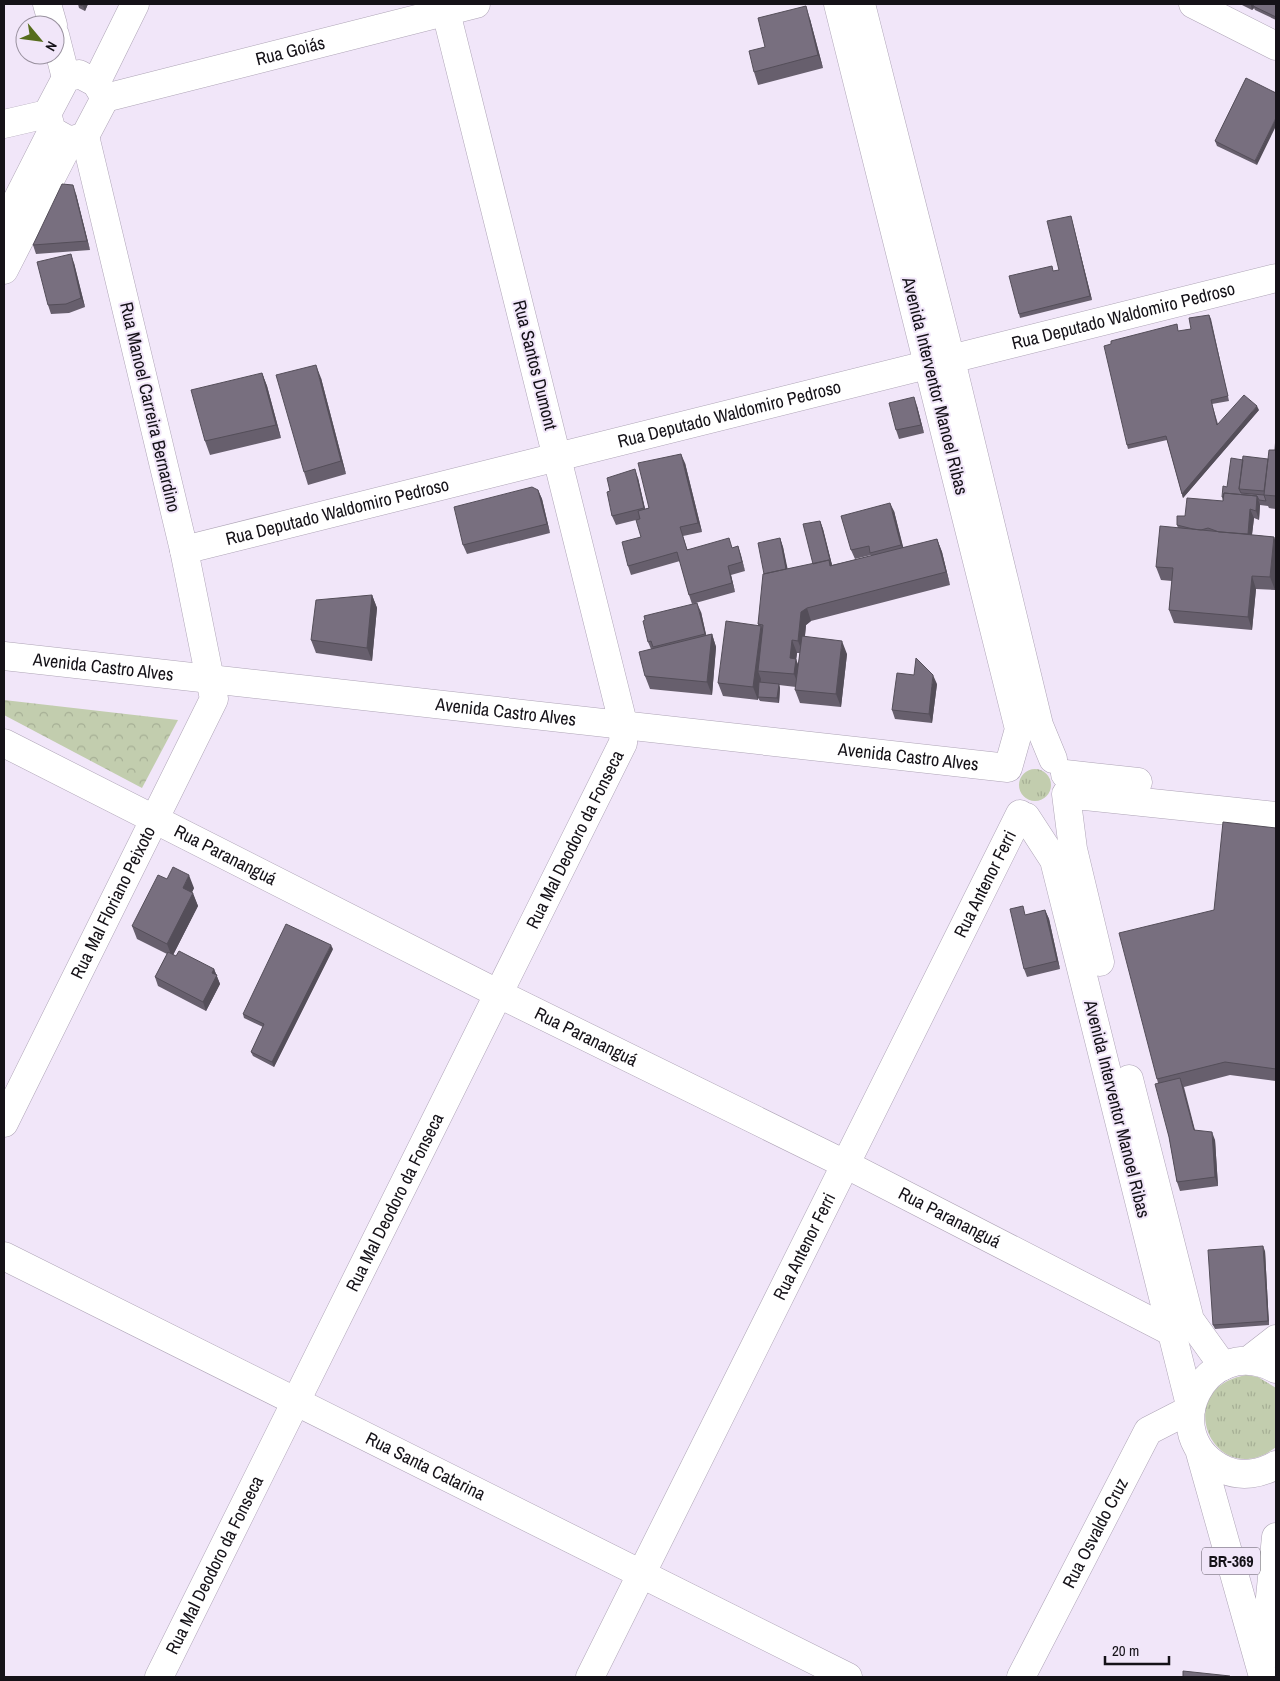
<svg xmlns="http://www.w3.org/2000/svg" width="1280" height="1681" viewBox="0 0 1280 1681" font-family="'Archivo Narrow',sans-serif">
	<defs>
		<pattern id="grass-tufts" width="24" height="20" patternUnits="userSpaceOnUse" patternTransform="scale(1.25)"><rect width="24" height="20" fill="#c2cdae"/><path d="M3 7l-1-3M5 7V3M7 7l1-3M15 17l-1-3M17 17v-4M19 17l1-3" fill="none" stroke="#a6af95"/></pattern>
		<pattern id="park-crowns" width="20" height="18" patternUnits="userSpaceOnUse" patternTransform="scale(1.25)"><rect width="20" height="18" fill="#c2cdae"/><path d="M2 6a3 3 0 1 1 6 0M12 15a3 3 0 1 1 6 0" fill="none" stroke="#a6af95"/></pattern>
	</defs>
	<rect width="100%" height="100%" fill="#f1e6f9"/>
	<!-- grass -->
	<path fill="url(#grass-tufts)" d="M1019 785a16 16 0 1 1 32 0a16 16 0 1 1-32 0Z
		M1246,1375L1258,1377L1276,1388V1447C1215,1494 1168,1389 1246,1375Z"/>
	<!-- park -->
	<path fill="url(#park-crowns)" d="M4,700L178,720L142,788L4,715Z"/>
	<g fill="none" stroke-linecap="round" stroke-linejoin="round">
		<!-- minor casing -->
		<g stroke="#aea4b6" stroke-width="29">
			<g id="minor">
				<path d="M47,4L53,25"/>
				<path d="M861,4L951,360L1039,725L1053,759"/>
				<path d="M1193,4L1276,46"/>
				<path d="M55,35L66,78"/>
				<path d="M79,74L96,83L105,98L85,136L70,141L52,131L47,114L66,78Z"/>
				<path d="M96,83L135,4"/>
				<path id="s1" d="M105,98L476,4"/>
				<path d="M4,124L47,114"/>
				<path d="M4,226L52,131"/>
				<path d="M4,270L70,141"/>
				<path id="s2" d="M184,550L1276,278"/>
				<path id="s3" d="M4,656L1008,768L1019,729L838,4"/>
				<path id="s4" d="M4,743L499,994L847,1165L1170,1331"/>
				<path d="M1065,774L1138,782"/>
				<path d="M1100,962L1073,849L1066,794L1276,816"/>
				<path d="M1129,1079L1190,1320L1223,1366"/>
				<path id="s5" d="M4,1123L214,699L184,550L85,136"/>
				<path id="s6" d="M4,1256L848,1677"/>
				<path id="s7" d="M159,1677L623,743L624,727L444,4"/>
				<path id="s8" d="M590,1677L1020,814"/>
				<path id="s9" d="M1021,1677L1148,1431L1191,1409L1054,860L1026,817"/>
			</g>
		</g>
		<!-- major casing -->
		<g stroke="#aea4b6" stroke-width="29">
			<path id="major" d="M1249,1360L1276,1339
				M1276,1369C1204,1331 1153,1437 1225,1470C1241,1477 1261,1474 1276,1465
				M1199,1449L1262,1673
				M1264,1658L1276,1537"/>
		</g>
		<!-- minor -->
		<use href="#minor" stroke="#fff" stroke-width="28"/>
		<!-- major -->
		<use href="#major" stroke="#fff" stroke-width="28"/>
	</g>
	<!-- wall -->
	<path fill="#675f6d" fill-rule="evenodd" d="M78,4H88L85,11L79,8Z
		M1240,4H1276V20L1255,10L1254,8L1252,10Z
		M810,19L823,68L758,85L754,72Z
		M1246,78L1257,165L1217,146L1215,141Z
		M76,194L90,250L36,254L33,245Z
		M1072,220L1092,300L1020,318L1019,314L1059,270Z
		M74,263L85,307L69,313L51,314L48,305Z
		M1209,315L1229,401L1212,404L1218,424L1259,410L1183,498L1167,440L1128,449L1127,445L1179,331L1191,329Z
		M262,373L267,386L281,438L210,455L205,441Z
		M321,378L346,474L308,485L304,472Z
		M917,406L924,433L899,439L896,430Z
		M1276,436V509L1269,508L1268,506L1260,505L1259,520L1254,518L1252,535L1274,537L1276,543V576L1275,590L1256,589L1252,630L1174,623L1169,610L1172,581L1161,580L1156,567L1178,528L1177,525L1185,516L1223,501L1222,497L1243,460L1268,459L1275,450Z
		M685,463L702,532L683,536L687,549L732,548L738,546L745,571L731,575L735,592L692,604L689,595L680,561L631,575L628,566L641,537L640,519L616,525L612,516L610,491L638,478L645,509L649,508Z
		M538,490L542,499L550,533L467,554L463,545Z
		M894,511L903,548L937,539L942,552L950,585L811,621L806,625L805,636L847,654L841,707L800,703L795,690L796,687L779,685L780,688L779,703L760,701L758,698V700L723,696L718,683L758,626V624L780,538L783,547L787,569L813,564L820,521L823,529L832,565L871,556V555L855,559L851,550ZM797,653H800L798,665L796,659Z
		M372,595L377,608L372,661L316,653L311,640Z
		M701,612L706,635L712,634L716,647L712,695L650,689L645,676L651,649L648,642Z
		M937,684L932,723L895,719L892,710Z
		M1276,828V1081L1230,1075L1184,1087L1195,1130L1215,1140L1218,1186L1180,1191L1177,1182L1169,1137L1158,1083L1157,1079L1214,910Z
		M167,879L194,888L192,892L198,906L173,955L214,969L220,984L206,1011L158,986L155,977L167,954L137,939L132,926Z
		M1045,910L1049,919L1060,969L1027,977L1024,969L1026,915Z
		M333,949L274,1067L253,1056L251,1052L263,1027L244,1018L243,1014Z
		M1265,1251L1269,1325L1215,1329L1213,1325Z"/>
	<!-- shaded-wall -->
	<path fill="#544e59" d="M84,4H88L85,11L83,6Z
		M1252,4H1256L1253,6L1254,8L1252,10L1251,5Z
		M806,6L810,19L823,68L818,55Z
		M1276,118V126L1257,165L1255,161Z
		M73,185L76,194L90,250L87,241Z
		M1071,216L1092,300L1090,296Z
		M71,254L74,263L85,307L81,298Z
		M1209,315L1211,319L1229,401L1228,396Z
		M316,365L321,378L346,474L341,461Z
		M262,373L267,386L281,438L276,425Z
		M914,397L917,406L924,433L921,425Z
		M1257,406L1259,410L1183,498L1182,494Z
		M681,454L685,463L702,532L698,523Z
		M635,469L638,478L647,517L644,508Z
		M538,490L542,499L550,533L547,524Z
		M1257,496L1260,505L1259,520L1256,511Z
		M890,503L894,511L905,554L901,545Z
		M1250,509L1254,518L1251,542L1248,534Z
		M820,521L823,529L834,573L830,566Z
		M1274,537L1276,543V576L1275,590L1270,577Z
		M780,538L783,547L790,580L786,571Z
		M937,539L942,552L950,585L946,572Z
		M738,546L741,555L745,571L742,562Z
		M728,566L731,575L735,592L732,583Z
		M1252,576L1256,589L1252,630L1248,617Z
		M372,595L377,608L372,661L367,648Z
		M697,603L701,612L708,643L705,634Z
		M807,608L811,621L806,625L803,654L798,641L801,612Z
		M761,626L766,639L758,671L761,679L758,700L753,687Z
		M712,634L716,647L712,695L707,682Z
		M792,640L797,653L796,662V659L801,672L799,687L794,674L790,658Z
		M842,641L847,654L841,707L836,694Z
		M933,675L937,684L932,723L929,714Z
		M779,684L780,688L779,703L777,698Z
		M189,875L194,888L188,901L183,888Z
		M193,893L198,906L172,957L167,944Z
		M1045,910L1049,919L1060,969L1057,961Z
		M331,945L333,949L274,1067L272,1062Z
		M214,969L220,984L206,1011L203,1002Z
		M1180,1078L1183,1086L1197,1139L1194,1130Z
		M1212,1132L1215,1140L1218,1186L1215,1177Z
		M1263,1246L1265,1251L1269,1325L1268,1321Z"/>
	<!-- building -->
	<path fill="#786f7f" stroke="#544e59" d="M78,4H84L83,6Z
		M1254,4H1276V17L1253,6Z
		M806,6L818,55L754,72L749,51L765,47L758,18Z
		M1246,78L1276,93V118L1255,161L1215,141Z
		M62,184L73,185L87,241L33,245Z
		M1071,216L1090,296L1019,314L1009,276L1052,266L1053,271L1059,270L1047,221Z
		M71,254L81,298L66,304L48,305L37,262Z
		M1209,315L1228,396L1211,400L1217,425L1244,395L1257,406L1182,494L1166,436L1127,445L1104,346L1111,344V341L1177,324L1178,331L1191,329L1189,318Z
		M316,365L341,461L304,472L276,375Z
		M262,373L276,425L205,441L191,390Z
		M914,397L921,425L896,430L889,403Z
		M1276,436V496L1264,495L1269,450H1275Z
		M681,454L698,523L680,527L687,550L729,538L732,548L738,546L742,562L728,566L732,583L689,595L677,552L628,566L622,542L641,537L636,520L640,519L638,511L649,508L638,463Z
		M1243,456L1268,459L1264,491L1239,489Z
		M1231,458L1243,460L1239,489L1241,493L1264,495L1266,501L1259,500L1257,496L1224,493L1223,497H1222L1223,486L1227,487Z
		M635,469L644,508L612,516L607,492L610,491L607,478Z
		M532,487L538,490L547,524L463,545L454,507Z
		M1224,493L1257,496L1256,511L1250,509L1248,534L1219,532L1208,528L1201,530L1193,529L1177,525V516H1185L1187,498L1223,501Z
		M890,503L901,545L870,553L869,546L851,550L841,516Z
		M820,521L831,564L829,560L813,564L803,524Z
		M1160,526L1274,537L1270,577L1252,576L1248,617L1169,610L1173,568L1156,567Z
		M780,538L786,569L764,574L758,543Z
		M937,539L946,572L807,608L801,612L798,641L792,640L790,658L796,659L794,674L758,671L763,625L758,624L763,574L829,560L830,566Z
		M372,595L367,648L311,640L316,600Z
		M697,603L705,634L653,647L651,641L648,642L643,621L645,620L644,616Z
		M726,621L761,626L753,687L718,683Z
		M712,634L707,682L645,676L639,652Z
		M802,636L842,641L836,694L795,690Z
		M916,658L933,675L929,714L892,710L897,673L914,675Z
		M759,682L779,684L777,698L758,697Z
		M1223,822L1276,828V1069L1225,1062L1157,1079L1119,933L1214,910Z
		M173,867L189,875L183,888L193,893L167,944L132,926L158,875L167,879Z
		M1023,906L1025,915L1045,910L1057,961L1024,969L1010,909Z
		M286,924L331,945L272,1062L251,1052L264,1024L243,1014Z
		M179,951L214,969L212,973L217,975L203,1002L155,977L168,952L176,956Z
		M1180,1078L1194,1130L1212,1132L1215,1177L1177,1182L1169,1137L1155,1084Z
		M1263,1246L1268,1321L1213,1325L1208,1250Z
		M1183,1671L1230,1676L1229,1677H1183Z"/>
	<g text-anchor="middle" stroke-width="4" stroke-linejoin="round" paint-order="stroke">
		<!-- shield labels -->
		<rect fill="#f1e6f9" stroke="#57525c" stroke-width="1" x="1202" y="1547.5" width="58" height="27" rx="4"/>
		<g font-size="16" font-weight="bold" fill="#151218">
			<text x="1231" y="1567">BR-369</text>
		</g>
		<!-- street labels -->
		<g font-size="18" fill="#151218" stroke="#f1e6f9">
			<text dy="6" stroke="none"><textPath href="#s1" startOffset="191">Rua Goiás</textPath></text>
			<text dy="6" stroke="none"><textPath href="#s2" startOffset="968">Rua Deputado Waldomiro Pedroso</textPath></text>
			<text transform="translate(535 365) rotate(76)" y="6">Rua Santos Dumont</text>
			<text transform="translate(935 386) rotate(76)" y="6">Avenida Interventor Manoel Ribas</text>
			<text transform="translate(150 407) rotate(77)" y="6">Rua Manoel Carreira Bernardino</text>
			<text dy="6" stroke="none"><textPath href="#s2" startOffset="562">Rua Deputado Waldomiro Pedroso</textPath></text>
			<text dy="6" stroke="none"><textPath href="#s2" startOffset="158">Rua Deputado Waldomiro Pedroso</textPath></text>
			<text dy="6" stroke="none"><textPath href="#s3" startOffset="100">Avenida Castro Alves</textPath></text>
			<text dy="6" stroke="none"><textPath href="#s3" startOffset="505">Avenida Castro Alves</textPath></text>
			<text dy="6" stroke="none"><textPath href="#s3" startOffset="910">Avenida Castro Alves</textPath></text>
			<text dy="6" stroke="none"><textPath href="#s7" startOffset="935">Rua Mal Deodoro da Fonseca</textPath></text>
			<text dy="6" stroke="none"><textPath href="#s4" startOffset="248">Rua Parananguá</textPath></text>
			<text dy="6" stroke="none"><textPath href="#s8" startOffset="886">Rua Antenor Ferri</textPath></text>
			<text dy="6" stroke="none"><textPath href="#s5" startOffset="246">Rua Mal Floriano Peixoto</textPath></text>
			<text dy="6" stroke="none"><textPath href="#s4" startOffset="652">Rua Parananguá</textPath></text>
			<text transform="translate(1117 1109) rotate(76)" y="6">Avenida Interventor Manoel Ribas</text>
			<text dy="6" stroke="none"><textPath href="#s7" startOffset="530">Rua Mal Deodoro da Fonseca</textPath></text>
			<text dy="6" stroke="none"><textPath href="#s4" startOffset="1058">Rua Parananguá</textPath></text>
			<text dy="6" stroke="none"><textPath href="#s8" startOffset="481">Rua Antenor Ferri</textPath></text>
			<text dy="6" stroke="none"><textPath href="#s6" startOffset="471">Rua Santa Catarina</textPath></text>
			<text dy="6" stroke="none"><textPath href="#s9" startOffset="162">Rua Osvaldo Cruz</textPath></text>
			<text dy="6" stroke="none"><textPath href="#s7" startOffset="125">Rua Mal Deodoro da Fonseca</textPath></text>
		</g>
	</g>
	<!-- border -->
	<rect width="1280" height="1681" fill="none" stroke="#151218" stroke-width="10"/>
	<!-- north arrow -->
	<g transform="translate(40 40) rotate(119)"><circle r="24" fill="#f1e6f9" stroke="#99919f"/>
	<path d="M0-4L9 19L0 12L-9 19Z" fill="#576d1d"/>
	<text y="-8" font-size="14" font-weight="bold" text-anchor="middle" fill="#151218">N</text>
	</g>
	<!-- scale -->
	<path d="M1105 1656v8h64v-8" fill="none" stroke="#151218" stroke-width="2.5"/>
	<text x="1112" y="1656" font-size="15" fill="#151218" stroke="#f1e6f9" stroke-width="4" paint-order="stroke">20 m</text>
</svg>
